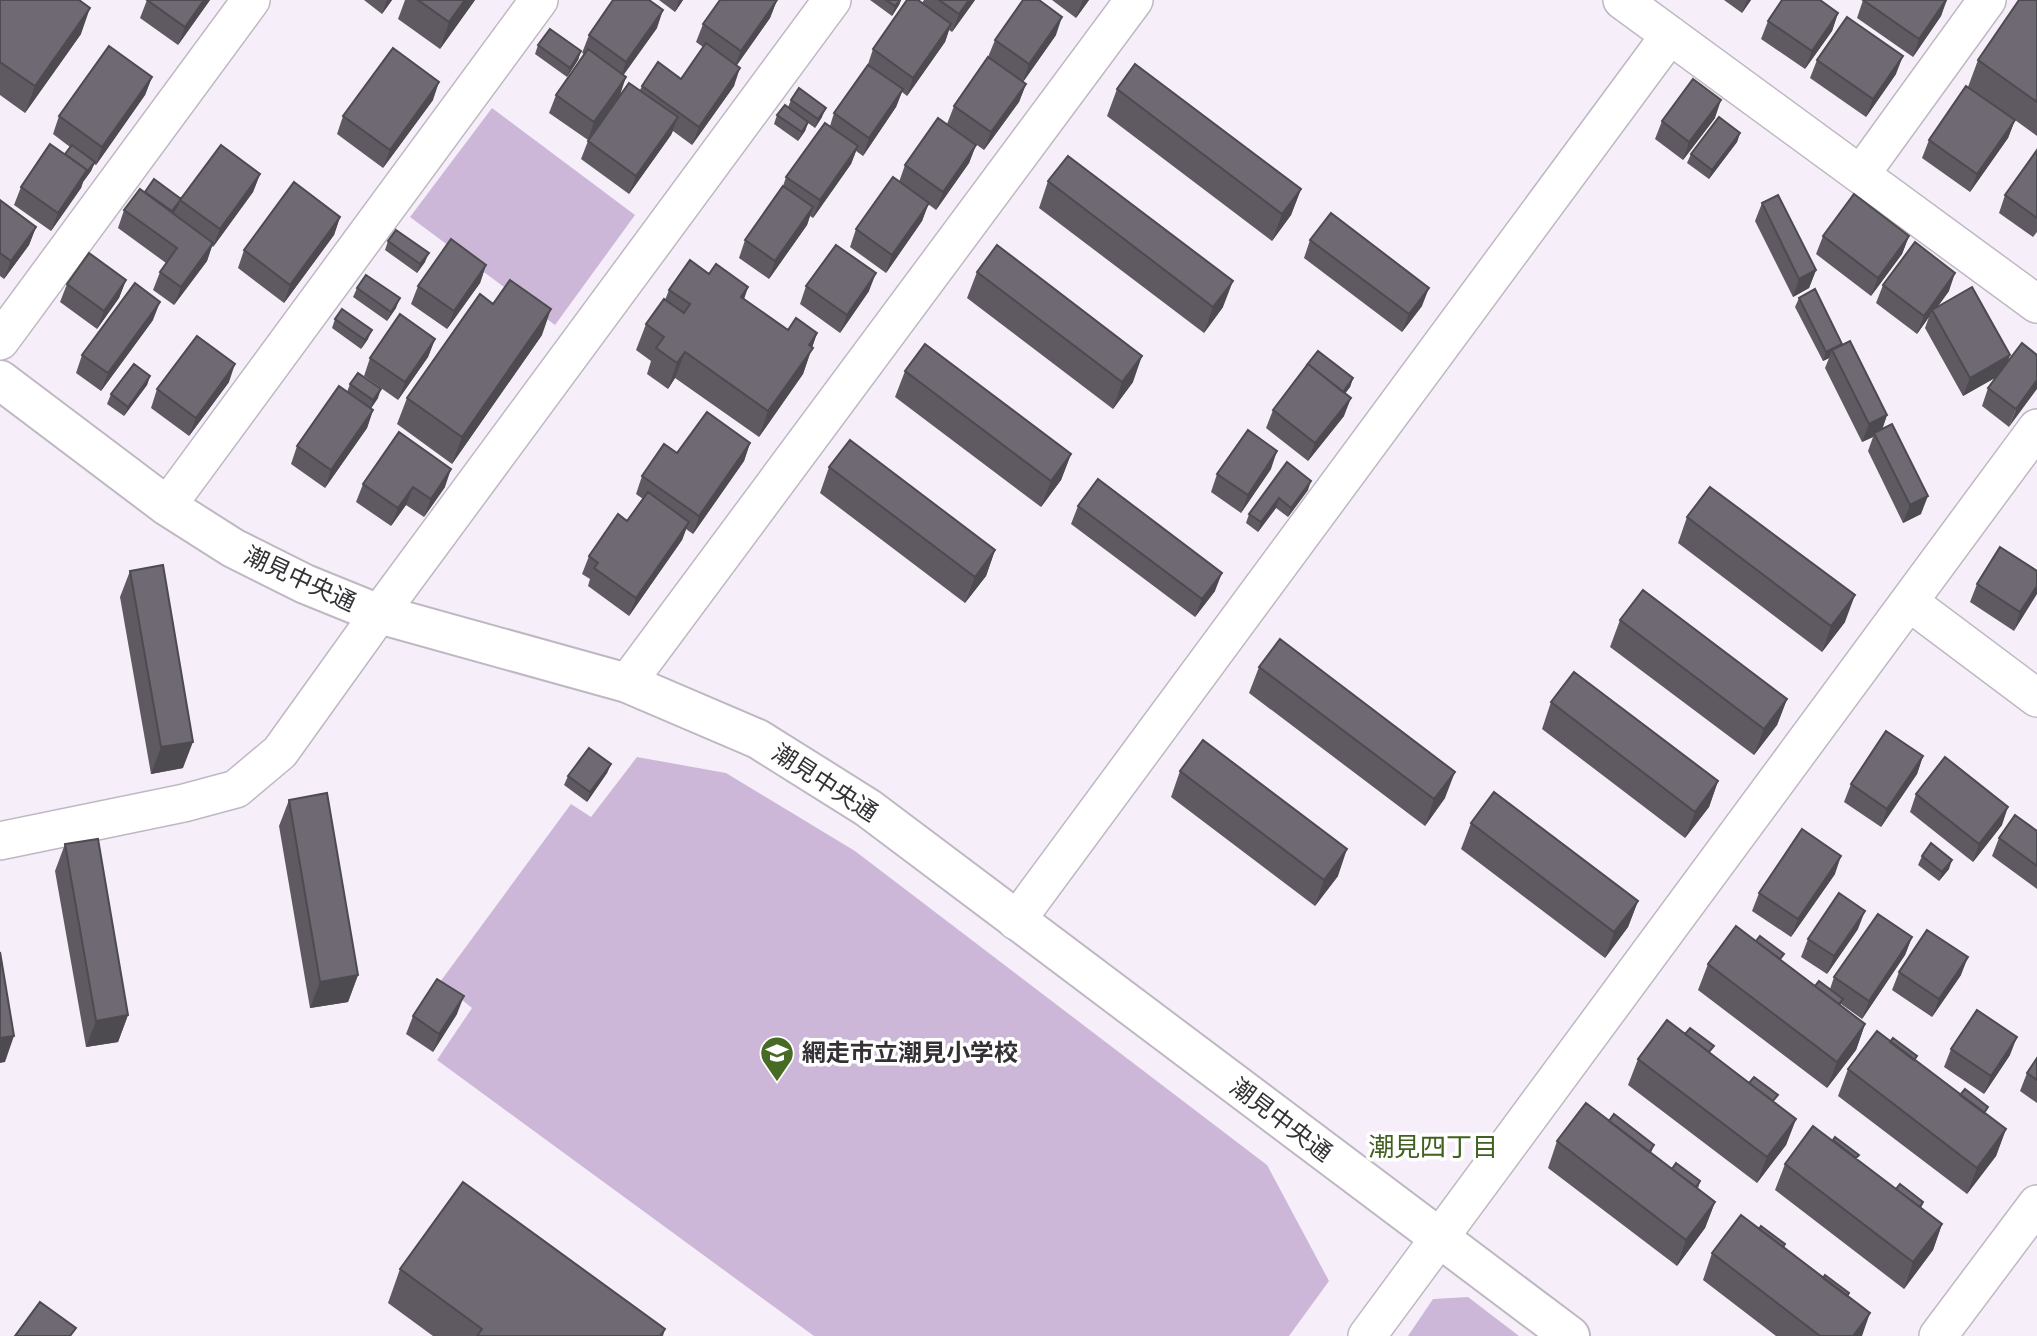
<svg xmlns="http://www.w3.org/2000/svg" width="2037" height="1336" viewBox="0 0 2037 1336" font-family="'Roboto Condensed','Noto Sans JP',sans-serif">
	<rect width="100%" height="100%" fill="#f6effa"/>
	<!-- green -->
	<path fill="#ccb7d9" d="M492,108L635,215L555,325L410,217Z
		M637,757L726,773L855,851L1267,1165L1329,1281L1289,1336H814L437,1060L472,1008L440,982L571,804L591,817Z
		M1468,1297L1519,1336H1408L1433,1299Z"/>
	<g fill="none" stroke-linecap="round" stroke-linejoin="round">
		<!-- minor casing -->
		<g stroke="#bfb8c3" stroke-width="40">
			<path id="minor" d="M1622,0L2037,304
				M1861,174L1987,0
				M0,341L251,0
				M167,506L539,0
				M1909,602L2037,698
				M627,683L1134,0
				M0,841L184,803L236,789L280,752L379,614L832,0
				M1016,921L1670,35
				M1367,1336L2037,428
				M1938,1336L2037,1204"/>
		</g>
		<!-- tertiary casing -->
		<g stroke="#bfb8c3" stroke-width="42">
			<path id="tertiary" d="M0,380L167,506L233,548L305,584L379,614L627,683L758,739L868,808L1570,1336"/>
		</g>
		<!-- minor -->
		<use href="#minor" stroke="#fff" stroke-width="37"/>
		<!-- tertiary -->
		<use href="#tertiary" stroke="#fff" stroke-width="38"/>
	</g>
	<!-- wall -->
	<path fill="#5f5a62" d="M0,0L81,34L25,113L0,95Z
		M147,0H210L178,45L140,18Z
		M364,0H392L382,14Z
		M405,0H475L440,49L398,19Z
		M659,0H683L675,12Z
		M777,0L770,18L737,65L734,86L692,145L673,131L671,135L629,194L581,159L588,141L640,90L642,86L681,79L703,47L696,42L703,24Z
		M870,0H901L899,5L892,16Z
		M924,0H975L952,32L949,30L945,42L907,96L902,92L896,107L863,156L856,151L851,164L813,218L810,216L807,225L769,279L739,258L745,240L783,186L786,177L830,126L834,113L867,67L873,49L922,3Z
		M1052,0H1089L1076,18Z
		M1724,0H1751L1742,13Z
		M1863,0H1947L1941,16L1913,57L1857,18Z
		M2037,0V136L2015,120L2008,138L1970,192L1922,158L1929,140L1968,87L1978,60Z
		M1838,13L1832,31L1805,69L1761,39L1768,21Z
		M657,28L623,75L620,95L588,140L549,113L556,95L584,54L582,53L589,35Z
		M1056,35L1023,82L1026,84L1019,102L984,150L947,124L954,106L988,57L995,40Z
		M538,45L581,51L578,60L567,77L535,54Z
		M1817,60L1896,74L1866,117L1810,78Z
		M152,77L145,95L96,165L94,164L91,171L83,182L81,188L51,231L14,205L21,187L65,154L70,147L53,134L59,116Z
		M1117,89L1301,189L1291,215L1272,241L1107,116Z
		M433,100L383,168L337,134L343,116Z
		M791,100L822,117L815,128L808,123L805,131L798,141L774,124L777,115L788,107Z
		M1715,118L1683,160L1655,139L1662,121Z
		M1740,133L1737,142L1709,179L1687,163L1691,154Z
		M976,145L969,163L936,210L928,204L922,221L886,273L850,247L856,229L899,182L905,165Z
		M2037,150V232L2033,237L1999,213L2005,195Z
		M260,174L253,192L213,247L212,246L207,261L174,305L153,290L160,272L166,263L118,228L124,210L145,192L181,199Z
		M1048,181L1223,307L1204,333L1039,208Z
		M0,200L36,227L29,245L4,279L0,276Z
		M1762,203L1816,270L1809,288L1793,297L1755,221Z
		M340,217L334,235L284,303L238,268L244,250Z
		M1823,236H1909L1902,254L1871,296L1816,254Z
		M1310,240L1422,306L1402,332L1304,258Z
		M388,241L425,262L417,273L385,250Z
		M486,265L480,283L447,329L411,304L418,286Z
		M977,272L1133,382L1113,409L967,298Z
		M709,274L748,287L744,299L788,330L817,333L803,374L759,437L675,378L668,389L647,374L651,361L636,350L646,324L665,300L669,290Z
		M126,280L119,298L97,329L60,302L67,284Z
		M1883,285L1949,291L1937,308L2010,355L2008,361L2037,355L2009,427L1982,406L1988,388L1996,377L1963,396L1925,328L1929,317L1917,334L1876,303Z
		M806,286L869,291L840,333L800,304Z
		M357,288L396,308L387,321L353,297Z
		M1799,298L1842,344V345L1887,415L1882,429L1921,514L1903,523L1868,451L1873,437L1862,442L1825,368L1829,358L1823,361L1795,307Z
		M335,319L368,339L361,349L332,328Z
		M153,320L101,391L76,373L82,355Z
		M542,335L452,464L397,424L407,398Z
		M435,339L428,357L398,400L364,376L370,358Z
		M1306,366L1353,378L1350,387L1345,393L1344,416L1308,461L1266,428L1273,410Z
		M905,371L1071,454L1061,480L1041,507L895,397Z
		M150,376L147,385L124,416L107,404L111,394Z
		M229,382L189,436L151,408L157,389Z
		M350,384L378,398L371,408L373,410L367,428L325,488L291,464L297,446L347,392Z
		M750,443L744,461L693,534L686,529L682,540L629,616L588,586L590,579L582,574L589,556L627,521L643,499L636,494L642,476L677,453Z
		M1287,462L1308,490L1288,517L1276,508L1258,532L1246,523L1249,514Z
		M829,467L995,550L986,576L965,603L820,493Z
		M1271,469L1241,513L1211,492L1217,474Z
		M363,484L445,487L424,517L406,505L391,526L356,502Z
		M1078,506L1215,591L1195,617L1071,524Z
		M1687,517L1845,622L1822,652L1678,543Z
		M130,571L183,768L151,774L120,597Z
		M2037,571L2014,631L1970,602L1977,584Z
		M1620,620L1787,699L1777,725L1754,755L1610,647Z
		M1259,667L1445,798L1425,826L1249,693Z
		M1551,702L1718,781L1709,807L1685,838L1542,729Z
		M1923,756L1917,774L1881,827L1844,802L1851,784Z
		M611,764L607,773L587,802L564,785L568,776Z
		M1180,771L1338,876L1315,906L1171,797Z
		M1916,794L2002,825L1973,862L1910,812Z
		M289,800L358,975L348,1002L310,1008L279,826Z
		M1471,823L1638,901L1628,927L1605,958L1461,849Z
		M2037,831V889L1992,856L1999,838Z
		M65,844L128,1015L118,1042L86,1047L55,871Z
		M1922,856L1949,869L1939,881L1918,865Z
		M1835,874L1791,937L1752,911L1759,893Z
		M1858,929L1827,974L1801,957L1808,939Z
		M1912,937L1905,955L1862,1019L1841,1004V1005L1865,1024L1856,1050L1827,1088L1698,990L1708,964L1782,961L1815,986L1830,989L1834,977Z
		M1899,972L1961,975L1932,1017L1892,990Z
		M457,1014L433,1052L406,1034L413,1016Z
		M1951,1049L2010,1055L1984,1094L1944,1067Z
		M1711,1054L1796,1119L1786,1145L1757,1183L1628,1085L1638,1059Z
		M2037,1058V1103L2020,1091L2027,1073Z
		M1915,1060L2006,1129L1996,1156L1967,1194L1838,1096L1848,1069Z
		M1609,1121L1654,1145L1651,1153L1672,1169L1700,1181L1698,1189L1715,1202L1705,1228L1677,1266L1548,1168L1557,1141Z
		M1857,1159L1896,1189L1923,1202L1921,1208L1942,1224L1933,1250L1904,1289L1775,1190L1785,1164Z
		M1759,1229L1785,1244L1784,1248L1823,1278L1849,1293L1848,1296L1862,1336H1776L1703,1280L1712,1253Z
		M400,1269L665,1329L663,1336H433L388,1303Z"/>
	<!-- shaded-wall -->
	<path fill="#4d4a50" d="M204,0H210L178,45L185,27Z
		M387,0H392L382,14Z
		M465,0H475L440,49L449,22Z
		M679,0H683L675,12Z
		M777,0L770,18L734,69L741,51Z
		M900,0H901L899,5L892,16L895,6Z
		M969,0H975L952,32L959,14Z
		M1083,0H1089L1076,18Z
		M1747,0H1751L1742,13Z
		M1946,0L1941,16L1913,57L1919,39Z
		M90,8L81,34L25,113L35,86Z
		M663,10L657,28L620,80L626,62Z
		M1838,13L1832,31L1805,69L1812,51Z
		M1062,17L1056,35L1023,82L1029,64Z
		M951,24L945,42L907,96L913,78Z
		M581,51L578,60L567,77L570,68Z
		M1903,56L1896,74L1866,117L1873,99Z
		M740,68L734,86L692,145L699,127Z
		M152,77L145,95L96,165L102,147Z
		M626,77L620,95L588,140L594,122Z
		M439,82L433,100L383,168L390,150Z
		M1026,84L1019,102L984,150L991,132Z
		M903,89L896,107L863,156L869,138Z
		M1721,100L1715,118L1683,160L1689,142Z
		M826,108L822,117L815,128L818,119Z
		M678,117L671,135L629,194L636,176Z
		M2015,120L2008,138L1970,192L1977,174Z
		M808,122L805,131L798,141L802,132Z
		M1740,133L1737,142L1709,179L1712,170Z
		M976,145L969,163L936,210L943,192Z
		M858,146L851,164L813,218L820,200Z
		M95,162L91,171L83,182L81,188L51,231L58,213L87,170Z
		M260,174L253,192L213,247L220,229Z
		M1301,189L1291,215L1272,241L1282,214Z
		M181,199L177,208L169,220L172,211Z
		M929,203L922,221L886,273L892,255Z
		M813,207L807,225L769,279L775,261Z
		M340,217L334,235L284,303L290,285Z
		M36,227L29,245L4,279L11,261Z
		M1909,236L1902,254L1871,296L1878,278Z
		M213,243L207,261L174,305L181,287Z
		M429,253L425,262L417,273L420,264Z
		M486,265L480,283L447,329L454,311Z
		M1816,270L1809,288L1793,297L1799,279Z
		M876,273L869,291L840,333L847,315Z
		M1955,273L1949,291L1933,312L1932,310L1929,317L1917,334L1924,316Z
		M126,280L119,298L97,329L104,311Z
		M1233,281L1223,307L1204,333L1213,307Z
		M748,287L739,313L741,297Z
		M1429,288L1422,306L1402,332L1409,314Z
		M400,298L396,308L387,321L391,312Z
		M160,302L153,320L101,391L108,373Z
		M551,309L542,335L452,464L462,437Z
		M372,330L368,339L361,349L365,340Z
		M817,333L803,374L759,437L768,411Z
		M435,339L428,357L398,400L405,382Z
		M1842,344L1839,353L1832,350L1829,358L1823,361L1826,352Z
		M685,352L675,378L668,389L677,363Z
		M2010,355L2004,373L1963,396L1970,378Z
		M1142,356L1133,382L1113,409L1122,382Z
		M235,364L229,382L189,436L196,418Z
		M150,376L147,385L124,416L128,407Z
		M1353,378L1350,387L1339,402L1342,393Z
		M2037,380V389L2009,427L2016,409Z
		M381,389L378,398L370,410L373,400Z
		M1351,398L1344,416L1308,461L1315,443Z
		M373,410L367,428L325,488L331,470Z
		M1887,415L1881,433H1874L1873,437L1862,442L1869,424Z
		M750,443L744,461L693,534L699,516Z
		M1277,451L1271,469L1241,513L1248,495Z
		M1071,454L1061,480L1041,507L1051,481Z
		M451,469L445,487L424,517L431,499Z
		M1311,481L1308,490L1288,517L1291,508Z
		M413,487L406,505L391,526L398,508Z
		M1928,496L1921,514L1903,523L1910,505Z
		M1279,498L1276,508L1258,532L1261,522Z
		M689,522L682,540L629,616L636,598Z
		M995,550L986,576L965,603L975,577Z
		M1222,573L1215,591L1195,617L1202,599Z
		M2037,586V594L2014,631L2020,612Z
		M1855,595L1845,622L1822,652L1831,626Z
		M1787,699L1777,725L1754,755L1764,729Z
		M193,742L183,768L151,774L161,747Z
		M1923,756L1917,774L1881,827L1887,809Z
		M611,764L607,773L587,802L590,792Z
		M1455,772L1445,798L1425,826L1434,799Z
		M1718,781L1709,807L1685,838L1695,812Z
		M2008,807L2002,825L1973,862L1979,844Z
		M1347,849L1338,876L1315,906L1324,880Z
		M1841,856L1835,874L1791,937L1798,919Z
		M1952,860L1949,869L1939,881L1942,872Z
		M1638,901L1628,927L1605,958L1614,932Z
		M1865,911L1858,929L1827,974L1834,956Z
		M1912,937L1905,955L1862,1019L1869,1001Z
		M1968,957L1961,975L1932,1017L1939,999Z
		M358,975L348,1002L310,1008L320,982Z
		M464,996L457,1014L433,1052L439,1034Z
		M128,1015L118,1042L86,1047L96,1021Z
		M1865,1024L1856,1050L1827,1088L1837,1062Z
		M14,1036L5,1062L0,1063V1038Z
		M2017,1037L2010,1055L1984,1094L1991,1076Z
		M1796,1119L1786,1145L1757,1183L1767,1157Z
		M2006,1129L1996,1156L1967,1194L1977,1168Z
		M1715,1202L1705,1228L1677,1266L1686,1240Z
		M1942,1224L1933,1250L1904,1289L1913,1262Z
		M1870,1313L1862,1336H1853Z"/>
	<!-- building -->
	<path fill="#6e6972" stroke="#4d4a50" stroke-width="2" d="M0,0H79L90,8L35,86L0,62Z
		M147,0H204L185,27Z
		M418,0H465L449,22Z
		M613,0H649L663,10L626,62L589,35Z
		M720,0H777L741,51L703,24Z
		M886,0H900L895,6Z
		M907,0H918L951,24L913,78L873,49Z
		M939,0H969L959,14Z
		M1023,0H1039L1062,17L1029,64L995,40Z
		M1782,0H1820L1838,13L1812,51L1768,21Z
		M1863,0H1946L1919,39Z
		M2019,0H2037V102L1978,60Z
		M1847,17L1903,56L1873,99L1817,60Z
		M550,29L581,51L570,68L538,45Z
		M706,43L740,68L699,127L642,86L658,62L681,79Z
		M109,46L152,77L102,147L59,116Z
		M393,48L439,82L390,150L343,116Z
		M588,49L626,77L594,122L556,95Z
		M988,57L1026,84L991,132L954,106Z
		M1135,64L1301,189L1282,214L1117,89Z
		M868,65L903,89L869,138L834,113Z
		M1693,79L1721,100L1689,142L1662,121Z
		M629,83L678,117L636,176L588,141Z
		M1966,86L2015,120L1977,174L1929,140Z
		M799,88L826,108L818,119L791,100Z
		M785,105L808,122L802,132L777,115Z
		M1719,117L1740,133L1712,170L1691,154Z
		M938,118L976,145L943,192L905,165Z
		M825,123L858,146L820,200L786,177Z
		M50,144L87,170L58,213L21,187Z
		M72,145L95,162L86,173L87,170L65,154Z
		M221,145L260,174L220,229L180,200Z
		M2037,150V218L2005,195Z
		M1068,156L1233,281L1213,307L1048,181Z
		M893,177L929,203L892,255L856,229Z
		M154,179L181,199L172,211L145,192Z
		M294,182L340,217L290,285L244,250Z
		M783,186L813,207L775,261L745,240Z
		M140,189L213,243L181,287L160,272L177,248L124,210Z
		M1854,194L1909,236L1878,278L1823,236Z
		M1778,195L1816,270L1799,279L1762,203Z
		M0,200L36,227L11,261L0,253Z
		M1331,213L1429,288L1409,314L1310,240Z
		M396,230L429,253L420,264L388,241Z
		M451,239L486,265L454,311L418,286Z
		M1915,242L1955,273L1924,316L1883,285Z
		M836,245L876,273L847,315L806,286Z
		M997,245L1142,356L1122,382L977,272Z
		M89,253L126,280L104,311L67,284Z
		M690,260L709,274L716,264L748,287L741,297L788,330L796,318L817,333L809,345L813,348L768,411L685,352L677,363L656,348L664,337L646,324L664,299L684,313L690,304L669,290Z
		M366,275L400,298L391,312L357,288Z
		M510,280L551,309L462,437L407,398L480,294L493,304Z
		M135,283L160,302L108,373L82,355Z
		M1972,287L2010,355L1970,378L1932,310Z
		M1815,289L1842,344L1826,352L1799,298Z
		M342,309L372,330L365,340L335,319Z
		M400,314L435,339L405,382L370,358Z
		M197,336L235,364L196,418L157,389Z
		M1850,341L1887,415L1869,424L1832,350Z
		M2022,343L2037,355V380L2016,409L1988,388Z
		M925,344L1071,454L1051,481L905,371Z
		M1318,351L1353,378L1343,392L1308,364L1306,366Z
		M134,364L150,376L128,407L111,394Z
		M1308,364L1351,398L1315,443L1273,410Z
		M358,373L381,389L373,400L350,384Z
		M339,386L373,410L331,470L297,446Z
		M707,412L750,443L699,516L642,476L664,444L677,453Z
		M1892,424L1928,496L1910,505L1874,433Z
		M1248,430L1277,451L1248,495L1217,474Z
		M399,432L451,469L431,499L413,487L398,508L363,484Z
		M850,440L995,550L975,577L829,467Z
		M1287,462L1311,481L1291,508L1279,498L1261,522L1249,514Z
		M1098,479L1222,573L1202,599L1078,506Z
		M1710,487L1855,595L1831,626L1687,517Z
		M648,492L689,522L636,598L594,568L598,563L589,556L618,514L627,521Z
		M2000,547L2037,571V586L2020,612L1977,584Z
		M163,565L193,742L161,747L130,571Z
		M1643,590L1787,699L1764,729L1620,620Z
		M1280,639L1455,772L1434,799L1259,667Z
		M1574,672L1718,781L1695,812L1551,702Z
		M1886,731L1923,756L1887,809L1851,784Z
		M1203,740L1347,849L1324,880L1180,771Z
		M589,748L611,764L590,792L568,776Z
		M1945,757L2008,807L1979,844L1916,794Z
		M1494,792L1638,901L1614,932L1471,823Z
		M327,793L358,975L320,982L289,800Z
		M2015,815L2037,831V866L1999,838Z
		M1802,829L1841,856L1798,919L1759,893Z
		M98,839L128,1015L96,1021L65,844Z
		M1931,843L1952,860L1942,872L1922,856Z
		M1839,893L1865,911L1834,956L1808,939Z
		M1878,914L1912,937L1869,1001L1834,977Z
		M1736,926L1865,1024L1837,1062L1708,964Z
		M1927,930L1968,957L1939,999L1899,972Z
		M1760,936L1784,954L1780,959L1756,941Z
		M0,952L14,1036L0,1038Z
		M437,979L464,996L439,1034L413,1016Z
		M1819,981L1843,999L1839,1004L1815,986Z
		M1977,1010L2017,1037L1991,1076L1951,1049Z
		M1667,1020L1796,1119L1767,1157L1638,1059Z
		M1690,1028L1714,1046L1709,1052L1685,1034Z
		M1877,1031L2006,1129L1977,1168L1848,1069Z
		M1893,1038L1917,1056L1914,1060L1890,1042Z
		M2037,1058V1080L2027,1073Z
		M1754,1077L1778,1095L1773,1101L1749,1083Z
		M1965,1089L1988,1107L1984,1113L1960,1095Z
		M1586,1103L1715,1202L1686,1240L1557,1141Z
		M1614,1114L1654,1145L1649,1152L1609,1121Z
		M1813,1126L1942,1224L1913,1262L1785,1164Z
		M1835,1137L1859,1155L1856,1158L1833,1140Z
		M1676,1163L1700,1181L1696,1187L1672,1169Z
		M463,1182L665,1329L660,1336H477L482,1329L400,1269Z
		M1900,1184L1923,1202L1920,1207L1896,1189Z
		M1741,1215L1870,1313L1853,1336H1820L1712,1253Z
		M1761,1226L1785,1244L1783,1247L1759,1229Z
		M1825,1275L1849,1293L1847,1296L1823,1278Z
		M40,1302L76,1328L70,1336H15Z"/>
	<!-- icons -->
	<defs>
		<g id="school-pin" transform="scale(1.75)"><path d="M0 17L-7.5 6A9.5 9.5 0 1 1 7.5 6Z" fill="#476b24" stroke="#fff"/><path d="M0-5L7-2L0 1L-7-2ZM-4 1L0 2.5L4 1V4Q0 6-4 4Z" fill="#fff"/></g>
	</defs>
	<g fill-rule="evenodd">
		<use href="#school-pin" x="777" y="1053"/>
	</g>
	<g text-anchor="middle" stroke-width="7" stroke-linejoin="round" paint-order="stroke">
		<!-- street labels -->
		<g font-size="24" fill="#343135" stroke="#fff">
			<text transform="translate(300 579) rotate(25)" y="8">潮見中央通</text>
			<text transform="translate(825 783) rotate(33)" y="8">潮見中央通</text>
			<text transform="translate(1281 1120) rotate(37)" y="8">潮見中央通</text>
		</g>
		<!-- poi labels -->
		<g font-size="24" font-weight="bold" fill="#343135" stroke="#fff" text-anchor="start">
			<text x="802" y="1061">網走市立潮見小学校</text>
		</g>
		<!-- neighbourhood labels -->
		<g font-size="26" fill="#416121" stroke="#fff">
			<text x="1433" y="1156">潮見四丁目</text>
		</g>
	</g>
</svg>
